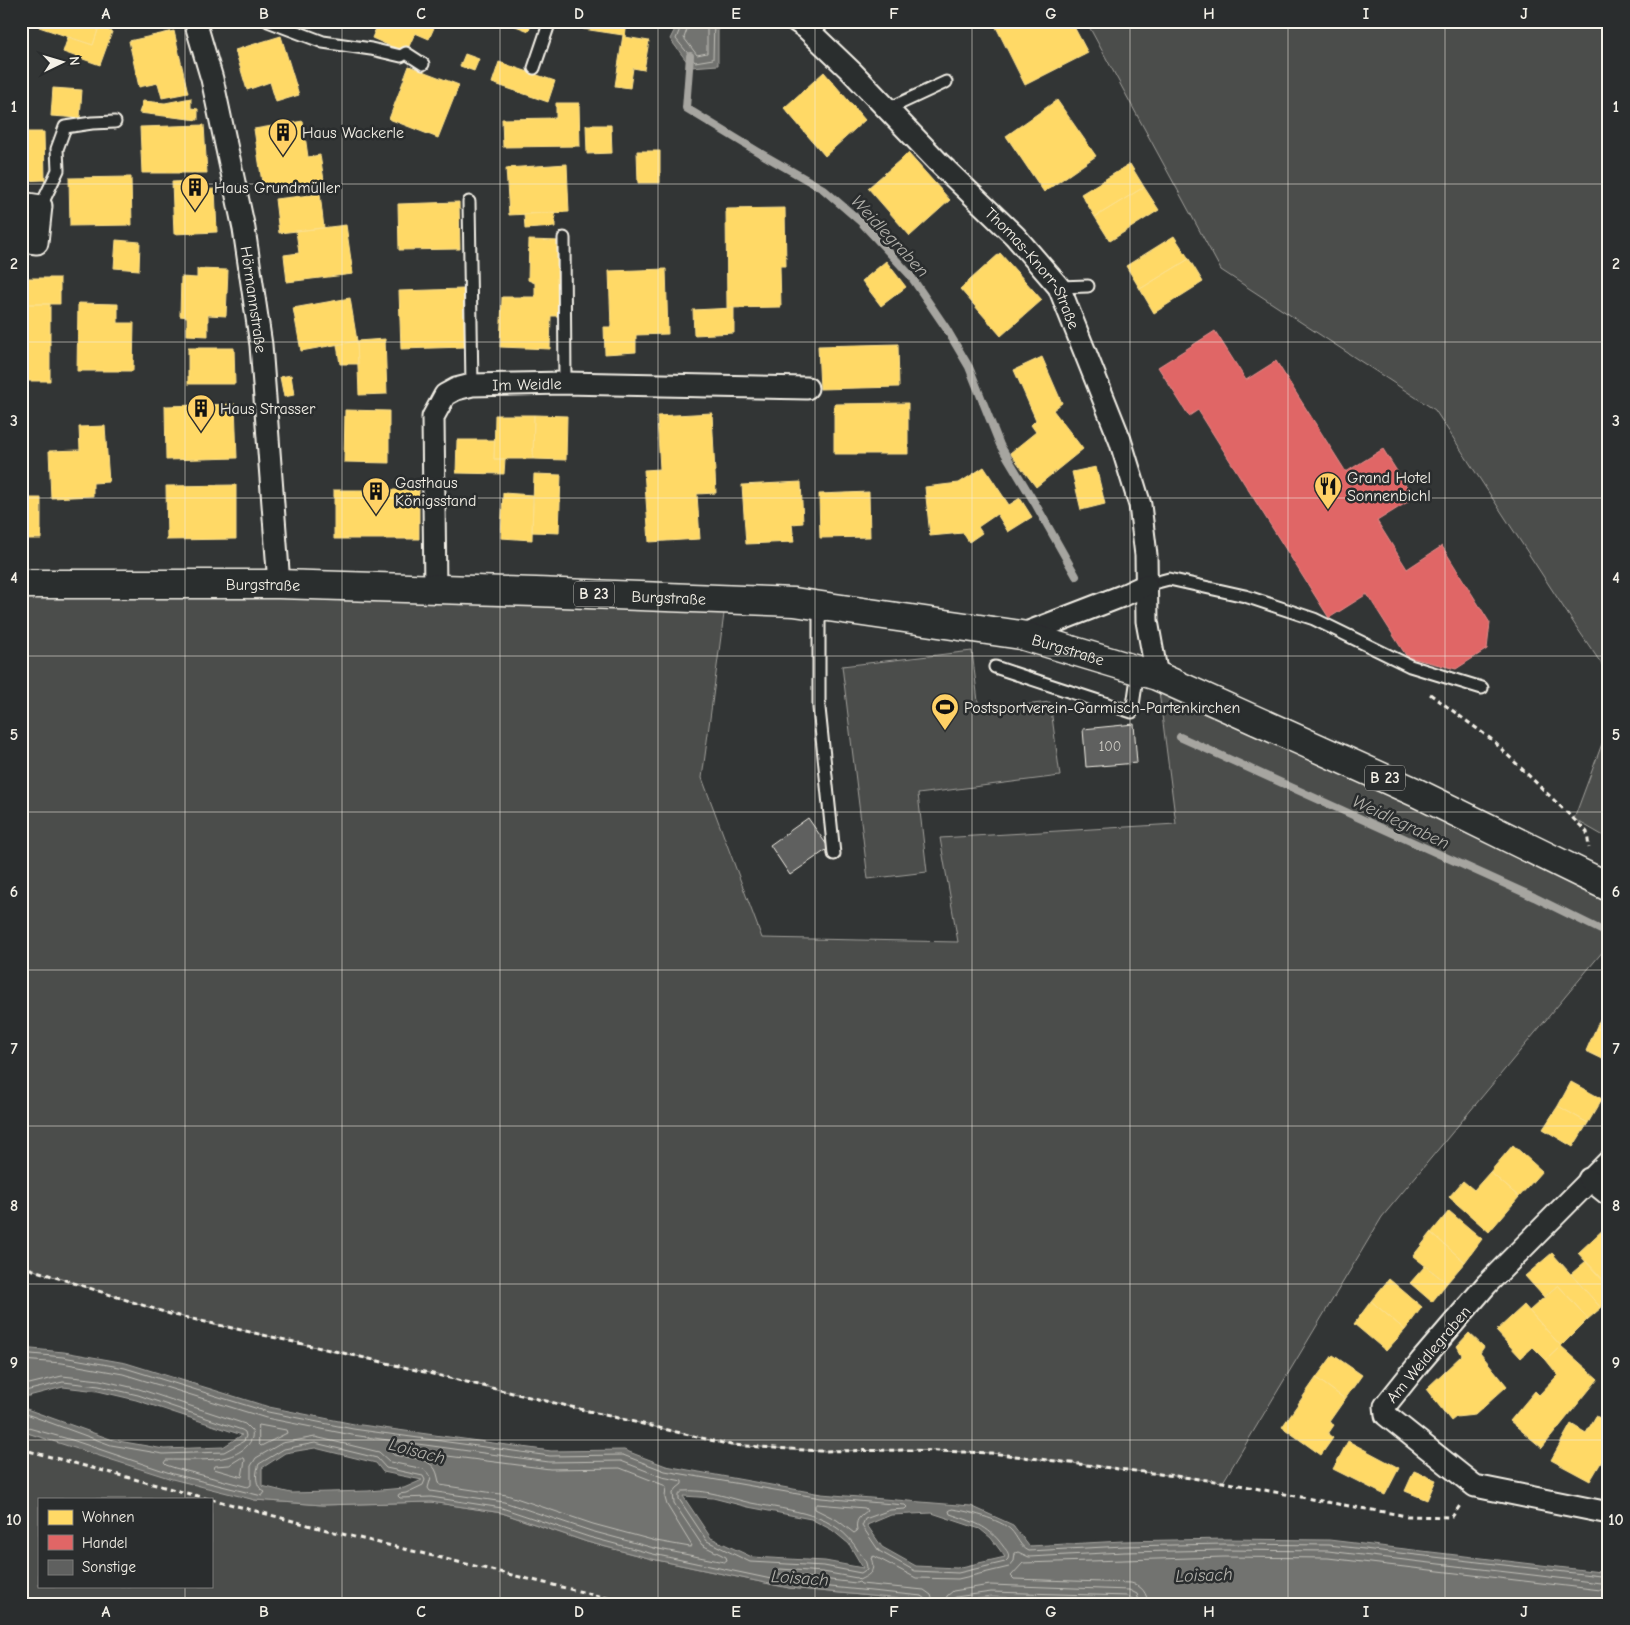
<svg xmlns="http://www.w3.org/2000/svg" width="1630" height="1625" viewBox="0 0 1630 1625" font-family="'Comic Neue',sans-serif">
	<rect width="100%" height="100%" fill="#323535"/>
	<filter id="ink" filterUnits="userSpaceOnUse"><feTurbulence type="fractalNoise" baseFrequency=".02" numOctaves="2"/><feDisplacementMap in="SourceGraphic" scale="10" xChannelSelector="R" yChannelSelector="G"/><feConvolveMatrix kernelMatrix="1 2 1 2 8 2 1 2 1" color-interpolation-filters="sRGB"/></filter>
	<g filter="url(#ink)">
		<!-- green -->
		<path fill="#4b4d4c" stroke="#a09f9a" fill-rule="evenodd" d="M1086,21H1609V675L1575,625L1435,410L1221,270Z
			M21,584L726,599L702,778L762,938L958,942L940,838L1176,824L1157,676L1609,897V944L1382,1217L1223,1482L991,1453L911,1450L819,1451L731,1445L374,1360L170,1314L21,1266Z
			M972,651L979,710L1050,702L1060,776L918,794L927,872L868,879L842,666Z
			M1609,725V839L1574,819Z
			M21,1431L255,1500L322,1505L431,1502L502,1513L587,1542L652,1559L789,1588L942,1603L991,1597L1136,1604H21ZM39,1499H211V1586H39Z"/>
		<!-- water -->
		<path fill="#727370" stroke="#a6a5a0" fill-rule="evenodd" d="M679,21H718V65L691,67L670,39Z
			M21,1348L64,1352L126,1363L269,1407L354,1424L551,1451L624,1450L666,1466L821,1494L971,1506L1013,1525L1029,1546L1123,1541L1224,1539L1329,1540L1609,1573V1604H1231L991,1597L942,1603L789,1588L652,1559L587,1542L502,1513L431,1502L322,1505L255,1500L172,1479L21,1431V1407L113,1440L164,1449L223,1447L242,1435L136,1400L98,1391L63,1387L21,1398ZM315,1448L376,1463L383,1472L422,1480L404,1488L368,1491L291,1493L262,1486V1468L285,1453ZM683,1496L713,1498L748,1507L811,1519L832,1530L849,1544L863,1568L825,1561L752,1557L711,1538ZM932,1513L980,1529L991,1538L1005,1557L957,1568L916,1566L882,1547L867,1525L891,1515Z"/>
		<!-- homes -->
		<path fill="#ffd966" stroke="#fce08d" d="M41,21H101L93,45L39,27Z
			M297,21H316L303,28Z
			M379,21H437L429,39L415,33L406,53L372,38Z
			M502,21H532L529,31Z
			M584,21H627L625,37L649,41L644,70L633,68L630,88L615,86L623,35L583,29Z
			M993,21H1071L1088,53L1025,85Z
			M99,27L112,32L100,65L63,52L68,37L93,45Z
			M174,31L188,93L162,98L158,83L139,87L129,41Z
			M281,36L299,95L276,102L270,82L247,90L235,50Z
			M465,54L479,59L474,71L460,66Z
			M499,62L555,81L548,102L492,83Z
			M409,66L459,85L438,138L389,119Z
			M824,72L865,120L825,156L784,108Z
			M53,88L82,90L80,118L51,116Z
			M191,98V108L198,109V120L139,113L143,101L165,103Z
			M1057,100L1096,156L1044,192L1006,136Z
			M556,103H579L580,146L503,147L502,119L556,118Z
			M303,121L308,157L320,155L324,180L263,189L254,129Z
			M204,125L207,173H142L140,127Z
			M586,125H611L612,153L587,154Z
			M21,132H44L45,180L21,181Z
			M637,151H660V183H638Z
			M908,153L950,200L910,236L868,188Z
			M567,164L569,212L509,215L506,168Z
			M1130,164L1144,187L1095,217L1081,194Z
			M131,177L132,225L70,226L69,178Z
			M191,181L192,190L215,189L217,232L174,234L172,182Z
			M1144,187L1159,210L1110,241L1095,217Z
			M320,194L324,228L279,233L275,199Z
			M459,202L460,249L399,250L398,204Z
			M785,208L786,266H780L781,307L727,308L726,209Z
			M555,212V227L525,229L524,214Z
			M346,225L353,274L287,282L284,255L299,253L296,231Z
			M1174,236L1189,259L1140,289L1126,266Z
			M116,240L140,242L139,270L114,268Z
			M529,240L560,241L558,316H551L550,349L500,347L502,297H535V283L528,280Z
			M1000,253L1042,300L1001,336L960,289Z
			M1189,259L1203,282L1154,313L1140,289Z
			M886,261L906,287L881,306L862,281Z
			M197,269L228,270L226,316L208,315V336L187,335V317L180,316L181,277L197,278Z
			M666,269L668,334L636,335V352L605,354L604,327H611L609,271Z
			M21,278H60V304H21Z
			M463,289L465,347L401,349L399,291Z
			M350,298L357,341L301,351L293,308Z
			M78,303L118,304V323H134L133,371H77Z
			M21,304H50V381H21Z
			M734,308V333L694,335L693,310Z
			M385,339L387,394L359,395L357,341Z
			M357,341L358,364H340L337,345Z
			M898,344L899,387L820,389L818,346Z
			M188,348H234L235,384H188Z
			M1042,357L1062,403L1053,410L1083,449L1036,487L1010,453L1036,432L1031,425L1036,420L1014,370Z
			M291,375L294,395L284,397L280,377Z
			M908,403V454H834V404Z
			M235,404L237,458L166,460L165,406Z
			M345,410L389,411V463L344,462Z
			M712,413L716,493L697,494L700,539L649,542L644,470L660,469L657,416Z
			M495,415H534L533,459H494Z
			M534,415L567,416L566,460L533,459Z
			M105,426L109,482L93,483V496L51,498L49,451L80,450L79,427Z
			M457,440H495L494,459H505L504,474L456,473Z
			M984,467L1009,505L1020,498L1032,517L1008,532L997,514L978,527L982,533L969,542L963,533L930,536L925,487L959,483Z
			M1096,467L1105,504L1081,510L1072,472Z
			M534,474L561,475L559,533L532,532Z
			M801,482L803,523L792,524L794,542L746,544L742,485Z
			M236,485V539L167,540L166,486Z
			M334,490H419V539H334Z
			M869,492L870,537L820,538L819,494Z
			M503,493L533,495L532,540L501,538Z
			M21,498H41V539H21Z
			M1607,1004L1609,1005V1034L1596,1028Z
			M1596,1028L1609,1034V1062L1586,1051Z
			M1571,1082L1602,1099L1588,1123L1558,1106Z
			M1558,1106L1588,1123L1573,1147L1543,1129Z
			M1513,1145L1542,1171L1519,1197L1490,1172Z
			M1490,1172L1519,1197L1489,1232L1449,1197L1463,1181L1474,1190Z
			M1449,1211L1482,1239L1465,1262L1431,1233Z
			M1607,1226L1609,1228V1280L1605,1283L1578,1253Z
			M1431,1233L1465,1262L1447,1283L1413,1256Z
			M1552,1253L1601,1308L1588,1319L1558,1285L1544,1297L1525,1276Z
			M1586,1261L1609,1286V1299L1601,1308L1571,1274Z
			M1425,1266L1447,1283L1432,1302L1410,1283Z
			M1389,1279L1422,1307L1405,1330L1371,1301Z
			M1558,1285L1588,1319L1561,1346L1529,1311Z
			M1371,1301L1405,1330L1386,1351L1354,1324Z
			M1524,1305L1561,1346L1546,1360L1533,1347L1521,1358L1496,1331Z
			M1469,1333L1484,1347L1480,1353L1507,1386L1475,1415L1456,1417L1451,1421L1426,1389L1462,1355L1457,1346Z
			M1561,1346L1598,1379L1542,1448L1510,1421L1535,1391L1539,1395L1558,1375L1546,1360Z
			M1333,1355L1362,1375L1345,1399L1316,1378Z
			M1316,1378L1345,1399L1329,1422L1334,1425L1328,1434L1333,1438L1321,1455L1282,1427Z
			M1596,1416L1609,1423V1449L1590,1481L1551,1460L1571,1424L1586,1433Z
			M1348,1441L1399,1468L1385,1495L1333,1469Z
			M1414,1471L1436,1480L1427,1500L1405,1491Z"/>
		<!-- shops -->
		<path fill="#e06666" stroke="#e6908d" d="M1215,331L1246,380L1276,361L1346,472L1383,449L1414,498L1377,521L1407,569L1442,546L1490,623L1487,649L1456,669L1407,657L1367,594L1329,618L1198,410L1189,416L1158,367Z"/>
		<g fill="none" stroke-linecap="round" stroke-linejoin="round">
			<!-- shore -->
			<path stroke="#c0bfb8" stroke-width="1" d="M683,21L676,39L695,62L713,59L714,21
				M690,21L684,38L697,55L707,53V21
				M21,1353L63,1357L125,1368L268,1412L353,1429L550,1456L623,1455L665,1471L821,1498L905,1505L907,1507L905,1509L890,1510L865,1519L862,1526L879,1551L915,1571L958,1573L1005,1562L1008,1559C1010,1553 1006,1550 1003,1546C988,1525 973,1522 950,1514L949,1511L952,1509C967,1511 1000,1519 1011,1530C1017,1536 1020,1547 1029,1551L1124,1546L1224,1544L1329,1545L1609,1577
				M21,1360L62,1363L123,1374L266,1418L352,1435L549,1462L621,1461L662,1477L682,1481V1484L677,1488L673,1493L674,1503L702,1545L726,1557L727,1560L724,1562L654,1548L591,1531L504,1502L430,1491L428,1488L431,1477L424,1469L390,1462L379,1452L315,1437L282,1443L256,1458L251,1466V1485L248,1487L175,1468L166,1465L164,1463L166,1460C181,1460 214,1461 227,1457C239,1454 255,1444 252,1431L245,1424L139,1389L100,1380L62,1376L21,1386
				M21,1392L63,1382L99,1386L138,1395L242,1430L245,1432L246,1436L244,1441L224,1452L163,1454L111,1445L21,1412
				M259,1425L286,1430L287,1433L261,1446L259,1444Z
				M21,1426L72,1440L173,1474L262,1496L265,1492C255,1487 255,1474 259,1464L284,1449L315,1443L377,1458L386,1468L423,1476L425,1480L423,1485L406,1493L399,1494L398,1496L400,1498L431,1497L502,1508L589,1537L653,1554L790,1583L922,1596L926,1599L927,1604
				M392,1449L550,1469L620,1468L666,1486L665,1498L667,1505L692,1546L690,1547L656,1541L593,1524L507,1495L440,1485C438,1480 438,1474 435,1469C428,1457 407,1458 394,1455L391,1452Z
				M241,1458H244L245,1460L242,1477L214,1469L215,1466L229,1465Z
				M683,1491C707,1489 728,1498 751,1503C791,1511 836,1512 859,1552C863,1557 867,1562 867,1569L861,1573L824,1566L750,1562L707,1541L679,1499V1495Z
				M817,1504L865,1508L867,1511C859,1517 855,1520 857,1531L854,1533L837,1520L815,1509V1506Z
				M934,1604L931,1595L924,1590L861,1584L859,1582L856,1583L779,1574L777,1571L780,1569L823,1572L857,1578L859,1580C870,1575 876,1571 871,1558L874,1556L916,1578L958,1579L1009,1567L1014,1561L1015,1553L1018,1552L1029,1557L1124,1552L1224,1550L1328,1551L1609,1584
				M945,1604L947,1596L953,1591L990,1585L1129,1590L1137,1594L1140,1604
				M952,1604V1599L956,1597L991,1592L1128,1596L1133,1599L1134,1604
				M1148,1604C1147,1593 1142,1586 1131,1583L1014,1579L1011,1576L1023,1563L1224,1557L1328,1558L1609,1591"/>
			<!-- stream -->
			<path stroke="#a6a5a0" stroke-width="8" d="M690,56L686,108L760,153L823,189L861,222L910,275L946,328L969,367L1000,445L1036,505L1076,576
				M1180,737L1534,897L1609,934"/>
		</g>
		<!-- building -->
		<path fill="#5f605f" stroke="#f4f1e8" d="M1134,724L1137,763L1086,767L1083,729Z
			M808,818L829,848L790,875L770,845Z"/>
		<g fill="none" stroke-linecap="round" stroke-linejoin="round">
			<!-- service casing -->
			<g stroke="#f4f1e8" stroke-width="15">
				<path id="service" d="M268,21L323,42L371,49L401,56L406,53L423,64
					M534,68L550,21
					M888,109L946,82
					M469,202L472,385
					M41,206L58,170L57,149L65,127L92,123L115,122
					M564,238L565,383
					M1059,287L1088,286
					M1146,585L1169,579L1245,596L1314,619L1410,666L1482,688
					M819,605V708L834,854
					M995,667L1132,712L1138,671"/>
			</g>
			<!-- minor casing -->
			<g stroke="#f4f1e8" stroke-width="25">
				<g id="minor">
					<path id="s1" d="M195,21L212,79L244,229L261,345L279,584"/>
					<path id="s2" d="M796,21L806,28L852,72L938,162L1015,236L1059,287L1120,440L1140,505L1146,555L1147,621L1157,676"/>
					<path d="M21,203L41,206L37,243L21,241"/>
					<path id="s3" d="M435,589L433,417L445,395L456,389L472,385L565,383L807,388"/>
					<path d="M1021,635L1122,596L1146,585"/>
					<path d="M1609,1161L1487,1284L1421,1361L1385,1406L1386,1415L1475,1486L1609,1513"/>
					<path d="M1589,1179L1609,1195"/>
				</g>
			</g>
			<!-- primary casing -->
			<g stroke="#f4f1e8" stroke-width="31">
				<g id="primary">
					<path id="s4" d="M21,584H279L536,592L794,602L1021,635L1157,676L1415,792L1609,887"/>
				</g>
			</g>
			<!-- path -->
			<path stroke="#f4f1e8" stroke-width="3" stroke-dasharray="5 4" stroke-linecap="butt" d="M1430,694L1491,739L1587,832L1589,848
				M21,1266L170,1314L374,1360L731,1445L819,1451L911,1450L991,1453L1223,1482L1332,1503L1407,1516L1452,1517L1461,1504
				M21,1449L209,1499
				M211,1499L334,1532L607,1598L648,1604"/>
			<!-- service -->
			<use href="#service" stroke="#2a2d2e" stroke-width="11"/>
			<!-- minor -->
			<use href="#minor" stroke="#2a2d2e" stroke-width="21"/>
			<!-- primary -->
			<use href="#primary" stroke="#2a2d2e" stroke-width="28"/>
		</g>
	</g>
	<!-- grid -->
	<path fill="none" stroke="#f4f1e8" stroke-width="1" stroke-opacity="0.55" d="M185,21V1499M342,21V1604M500,21V1604M658,21V1604M815,21V1604M972,21V1604M1130,21V1604M1288,21V1604M1445,21V1604M21,184H1609M21,342H1609M21,498H1609M21,656H1609M21,812H1609M21,970H1609M21,1126H1609M21,1284H1609M21,1440H1609M185,1586V1604"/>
	<!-- icons -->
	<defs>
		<g id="building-pin" transform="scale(1.4375)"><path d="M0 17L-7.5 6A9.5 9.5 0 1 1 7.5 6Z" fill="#ffd166" stroke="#2a2d2e"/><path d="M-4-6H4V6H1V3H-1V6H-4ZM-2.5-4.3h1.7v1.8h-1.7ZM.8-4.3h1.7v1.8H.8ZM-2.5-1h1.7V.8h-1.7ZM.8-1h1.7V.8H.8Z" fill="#111"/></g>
		<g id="restaurant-pin" transform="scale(1.4375)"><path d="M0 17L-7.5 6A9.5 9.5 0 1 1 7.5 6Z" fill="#ffd166" stroke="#2a2d2e"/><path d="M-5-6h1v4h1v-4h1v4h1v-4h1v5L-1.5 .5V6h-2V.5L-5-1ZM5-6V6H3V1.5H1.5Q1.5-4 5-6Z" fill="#111"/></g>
		<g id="stadium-pin" transform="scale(1.4375)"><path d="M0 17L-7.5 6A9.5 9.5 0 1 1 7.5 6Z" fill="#ffd166" stroke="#2a2d2e"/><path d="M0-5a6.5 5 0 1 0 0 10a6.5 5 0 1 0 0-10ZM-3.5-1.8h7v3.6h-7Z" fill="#111"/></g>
	</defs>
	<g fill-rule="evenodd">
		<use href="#building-pin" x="283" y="132"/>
		<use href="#building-pin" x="195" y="187"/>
		<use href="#building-pin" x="201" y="408"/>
		<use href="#restaurant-pin" x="1328" y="486"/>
		<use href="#building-pin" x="376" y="491"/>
		<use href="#stadium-pin" x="945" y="707"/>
	</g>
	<g text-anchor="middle" stroke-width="5" stroke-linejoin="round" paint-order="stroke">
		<!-- number labels -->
		<g font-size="14" fill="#cfcdc6">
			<text x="1110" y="751">100</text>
		</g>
		<!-- shield labels -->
		<g fill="#2a2d2e" stroke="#b7b6b0" stroke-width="1">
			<rect x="574" y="581.5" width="40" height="25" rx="4"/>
			<rect x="1365" y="765.5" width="40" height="25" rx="4"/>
		</g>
		<g font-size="15" font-weight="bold" fill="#f4f1e8">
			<text x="594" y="599">B 23</text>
			<text x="1385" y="783">B 23</text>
		</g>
		<!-- poi labels -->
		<g font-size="16" fill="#f4f1e8" stroke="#2a2d2e" text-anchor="start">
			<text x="302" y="138">Haus Wackerle</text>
			<text x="214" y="193">Haus Grundmüller</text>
			<text x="220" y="414">Haus Strasser</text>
			<text x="1347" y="483">Grand Hotel<tspan x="1347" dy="18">Sonnenbichl</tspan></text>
			<text x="395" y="488">Gasthaus<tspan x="395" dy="18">Königsstand</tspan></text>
			<text x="964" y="713">Postsportverein-Garmisch-Partenkirchen</text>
		</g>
		<!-- street labels -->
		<g font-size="16" fill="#f4f1e8" stroke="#2a2d2e">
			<text dy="6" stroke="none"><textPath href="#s2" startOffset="344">Thomas-Knorr-Straße</textPath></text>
			<text dy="6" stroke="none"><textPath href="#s1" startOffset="285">Hörmannstraße</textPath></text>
			<text dy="6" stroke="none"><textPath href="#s3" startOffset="281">Im Weidle</textPath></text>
			<text dy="6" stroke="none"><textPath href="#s4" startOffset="242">Burgstraße</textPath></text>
			<text dy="6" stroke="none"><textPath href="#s4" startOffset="648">Burgstraße</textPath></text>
			<text dy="6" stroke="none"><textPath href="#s4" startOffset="1052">Burgstraße</textPath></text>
			<text transform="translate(1428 1354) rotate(-50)" y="6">Am Weidlegraben</text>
		</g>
		<!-- water labels -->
		<g font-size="18" font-style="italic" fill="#b3b2ac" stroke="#2a2d2e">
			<text transform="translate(890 236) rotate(47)" y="6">Weidlegraben</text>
			<text transform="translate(1401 822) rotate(25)" y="6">Weidlegraben</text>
			<text transform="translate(417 1451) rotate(15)" y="6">Loisach</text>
			<text transform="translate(1204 1575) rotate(-2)" y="6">Loisach</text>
			<text transform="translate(800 1578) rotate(4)" y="6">Loisach</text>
		</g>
	</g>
	<!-- margin -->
	<rect width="1630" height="1625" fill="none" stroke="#2a2d2e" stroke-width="55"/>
	<!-- legend -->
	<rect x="38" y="1498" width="175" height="90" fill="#2a2d2e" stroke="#7b7b78"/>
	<rect x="48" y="1510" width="25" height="15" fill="#ffd966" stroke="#7b7b78"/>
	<text x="82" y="1522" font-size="15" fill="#f4f1e8">Wohnen</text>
	<rect x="48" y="1535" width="25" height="15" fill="#e06666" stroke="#7b7b78"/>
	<text x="82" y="1548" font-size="15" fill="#f4f1e8">Handel</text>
	<rect x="48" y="1560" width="25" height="15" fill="#5f605f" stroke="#7b7b78"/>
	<text x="82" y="1572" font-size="15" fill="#f4f1e8">Sonstige</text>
	<!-- north arrow -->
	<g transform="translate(62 62) rotate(85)" stroke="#2a2d2e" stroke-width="4" paint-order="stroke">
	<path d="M0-4L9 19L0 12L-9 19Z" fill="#f4f1e8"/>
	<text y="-8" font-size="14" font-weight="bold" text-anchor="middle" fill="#f4f1e8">N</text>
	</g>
	<rect x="28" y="28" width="1574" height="1570" fill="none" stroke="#f4f1e8" stroke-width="2"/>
	<g font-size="16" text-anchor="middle" font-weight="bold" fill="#f4f1e8">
		<text x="106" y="19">A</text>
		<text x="264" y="19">B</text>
		<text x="421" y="19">C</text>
		<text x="579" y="19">D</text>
		<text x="736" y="19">E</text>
		<text x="894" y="19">F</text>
		<text x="1051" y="19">G</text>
		<text x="1209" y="19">H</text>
		<text x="1366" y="19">I</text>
		<text x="1524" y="19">J</text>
		<text x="14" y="112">1</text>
		<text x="1616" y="112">1</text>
		<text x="14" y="269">2</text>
		<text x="1616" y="269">2</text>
		<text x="14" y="426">3</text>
		<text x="1616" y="426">3</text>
		<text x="14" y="583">4</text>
		<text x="1616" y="583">4</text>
		<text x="14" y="740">5</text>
		<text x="1616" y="740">5</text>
		<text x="14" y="897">6</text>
		<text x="1616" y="897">6</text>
		<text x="14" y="1054">7</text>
		<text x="1616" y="1054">7</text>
		<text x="14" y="1211">8</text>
		<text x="1616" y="1211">8</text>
		<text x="14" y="1368">9</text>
		<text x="1616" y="1368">9</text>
		<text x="14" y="1525">10</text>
		<text x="1616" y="1525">10</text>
		<text x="106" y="1617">A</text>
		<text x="264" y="1617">B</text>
		<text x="421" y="1617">C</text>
		<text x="579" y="1617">D</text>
		<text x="736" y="1617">E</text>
		<text x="894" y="1617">F</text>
		<text x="1051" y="1617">G</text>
		<text x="1209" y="1617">H</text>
		<text x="1366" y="1617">I</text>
		<text x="1524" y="1617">J</text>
	</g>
</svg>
